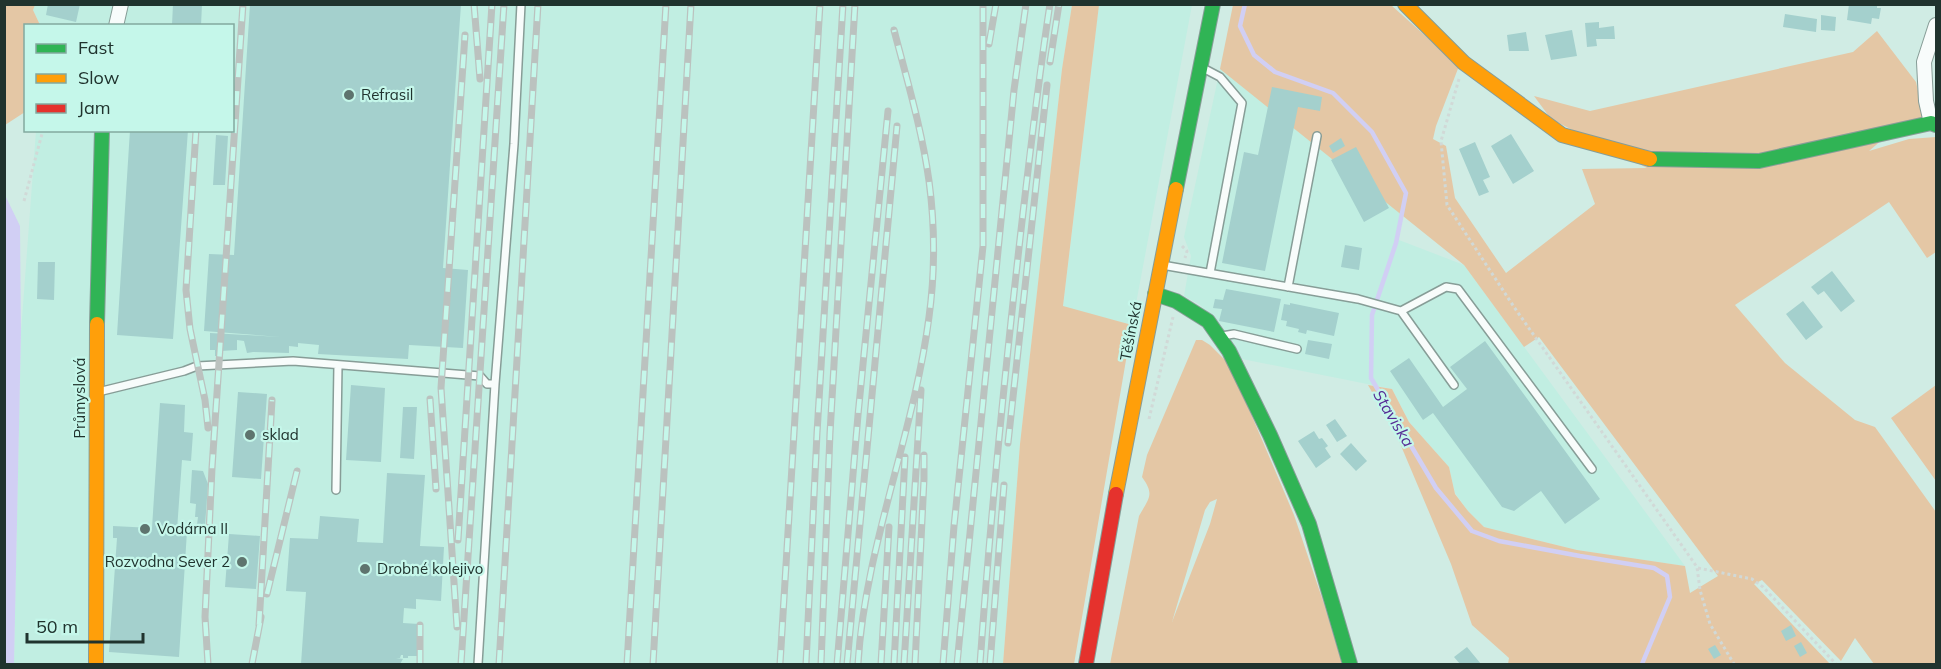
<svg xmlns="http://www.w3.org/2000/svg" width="1941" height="669" viewBox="0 0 1941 669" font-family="Mulish,sans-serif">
	<rect width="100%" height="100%" fill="#d0ece4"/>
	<!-- built -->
	<path fill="#c1eee2" d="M35,5H1072L1062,69L1020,444L1003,664H14L21,332L36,131L232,130V26L40,25L33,10Z
		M1099,5H1192L1132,325L1063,307Z
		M1220,69L1331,94L1401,191L1399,240L1464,265L1685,566L1577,550L1484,527L1468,511L1455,493L1449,467L1409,422L1392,389L1242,359L1215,321L1200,305L1184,296L1191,256L1184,237Z"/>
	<!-- green -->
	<path fill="#e4c7a5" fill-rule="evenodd" d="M5,4L35,5L33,10L40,25L26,26L25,112L5,125Z
		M1072,5H1099L1063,306L1132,325L1074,664H1003L1020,444L1062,69Z
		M1233,5H1391L1459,66L1436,126L1433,139L1446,146L1455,198L1506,273L1595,204L1582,169L1647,168L1551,119L1534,96L1590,111L1853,52L1877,31L1916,82L1924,118L1897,127L1869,151L1909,139L1936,137V252L1927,258L1889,202L1735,305L1785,363L1855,420L1875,427L1936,512V664H1874L1855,638L1841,661L1762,580L1754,584L1830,664H1508L1509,658L1472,625L1451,564L1396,434L1368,385L1392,389L1409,422L1449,467L1455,494L1468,511L1484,527L1577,550L1685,566L1690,593L1718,576L1539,337L1524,347L1464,265L1220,69Z
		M1196,340H1202L1210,345L1228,363L1254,421L1294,515L1324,604L1342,664H1110L1139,516C1149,498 1155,495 1142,477L1147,455ZM1217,499L1210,524L1172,622L1205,510L1210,502Z
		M1936,385V481L1891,418Z"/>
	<!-- water -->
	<path fill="#d1cff4" d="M5,195L20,226L21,332L14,664H4Z"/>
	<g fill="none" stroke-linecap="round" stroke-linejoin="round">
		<!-- stream -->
		<path stroke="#d1cff4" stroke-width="4.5" d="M1245,4L1240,26L1254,55L1275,72L1333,93L1372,132L1406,193L1396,243L1372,315L1371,378L1436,488L1472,531L1499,541L1580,556L1654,568L1667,576L1670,597L1642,664"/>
	</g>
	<!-- building -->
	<path fill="#a4d0cd" d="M48,4H80L76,22L46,15Z
		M173,4H202L201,26L172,25Z
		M250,4H461L443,268L468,270L463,348L409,345L408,359L318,354L319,345L298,343V347L289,346V353L253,352L247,353L244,341L237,340V350L221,351V356H215V350H210V333L281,337L204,331L209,254L234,255Z
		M1849,4H1877V8H1881L1879,19L1872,18L1871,24L1847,20Z
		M1785,14L1817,19L1816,32L1783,27Z
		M1821,15L1836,17L1835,31L1821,30Z
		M1599,22V28L1614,26L1615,39H1596L1597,46L1587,47L1585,23Z
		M1572,30L1577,56L1551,60L1545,35Z
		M1526,32L1529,51H1509L1507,35Z
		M1272,87L1322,97L1320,111L1298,107L1265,271L1222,263L1244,152L1258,155Z
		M130,130H188L173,339L117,335Z
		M1511,134L1534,171L1513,184L1491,146Z
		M216,135L228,136L225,185H213Z
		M1341,138L1345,146L1333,153L1329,146Z
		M1475,142L1490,177L1483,180L1489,192L1479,196L1459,149Z
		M1356,147L1389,208L1364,222L1331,160Z
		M1345,245L1362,248L1359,270L1341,267Z
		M38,262H55L54,300L37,299Z
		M1832,271L1855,301L1841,312L1824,291L1818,295L1811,287Z
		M1226,289L1281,299L1274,332L1219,321L1222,309L1213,308L1215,299L1223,300Z
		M1803,301L1823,327L1806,340L1786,314Z
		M1290,303L1339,313L1334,336L1307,330L1306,334L1298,332L1299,329L1286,326L1287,321L1281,320L1284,304L1290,305Z
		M1308,340L1332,344L1329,359L1305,354Z
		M1485,341L1600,499L1565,524L1541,491L1514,511L1502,507L1433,413L1423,420L1390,371L1409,358L1443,407L1467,389L1450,367Z
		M351,385L385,388L381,462L346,460Z
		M238,392L267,394L261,479L232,477Z
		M160,403L185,405L184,432L193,433L191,461L182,460L177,530L187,531L179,657L109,652L117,538H113V526L152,528Z
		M403,407H417L414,459L400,458Z
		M1335,419L1347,436L1337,442L1326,425Z
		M1314,431L1319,439L1322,438L1328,446L1325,448L1331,457L1316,468L1298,441Z
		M1351,443L1367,461L1356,471L1340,454Z
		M192,470L203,471L208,484L205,526L197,525L198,517H195L196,504L190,503Z
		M387,473L425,475L420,546L444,547L441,601L416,599V609L404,608L403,623L419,624L417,656H408V658H403V655H401L400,658H396L403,659L400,664H301L306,592L286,591L290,538L318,539L320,516L359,519L357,542L383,543Z
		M229,534L260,536L256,589L225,587Z
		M1791,625L1796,636L1786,641L1781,631Z
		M1801,642L1807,653L1800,657L1794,646Z
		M1715,645L1721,655L1714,659L1708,649Z
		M1467,647L1481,664H1460L1454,657Z"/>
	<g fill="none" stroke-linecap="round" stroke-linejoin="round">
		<!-- lane casing -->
		<g stroke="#879d97" stroke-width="10">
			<path id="lane" d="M1201,67L1220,77L1242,103L1210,273
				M1162,265L1358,299L1401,311L1454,385
				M1288,287L1317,136
				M1401,311L1446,287L1458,289L1592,469
				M1222,336L1234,334L1297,349
				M98,392L184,371L197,366L293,361L480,376L487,384H495
				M336,490L338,365
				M478,664L495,384L514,144L521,4"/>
		</g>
		<!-- street casing -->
		<g stroke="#879d97" stroke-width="16">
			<path id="street" d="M116,26L121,4
				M1931,123L1926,101L1924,62L1936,25"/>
		</g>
		<!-- fast casing -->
		<g stroke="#879d97" stroke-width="16">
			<path id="fast" d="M1650,159L1759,161L1931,123L1936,125
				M1176,189L1213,4
				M1155,294L1176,301L1208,321L1229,351L1270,435L1309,524L1350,664
				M97,324L102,130"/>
		</g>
		<!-- slow casing -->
		<g stroke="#879d97" stroke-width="16">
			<path id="slow" d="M1405,4L1464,63L1562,135L1650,159
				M1116,494L1176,189
				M96,664L97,324"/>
		</g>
		<!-- jam casing -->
		<g stroke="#879d97" stroke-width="16">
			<path id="jam" d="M1086,664L1116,494"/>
		</g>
		<!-- path -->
		<path stroke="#d1d9d7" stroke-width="3" stroke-dasharray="3 3" stroke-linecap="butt" d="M1459,79L1441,141L1447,205L1514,307L1697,567L1700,590L1710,624L1734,664
			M24,201L43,130
			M1182,246L1187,251L1185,258
			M1149,419L1173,317
			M1698,568L1752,579L1763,587L1836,664"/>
		<!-- lane -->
		<use href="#lane" stroke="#f8fcfb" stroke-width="7"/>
		<!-- street -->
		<use href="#street" stroke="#f8fcfb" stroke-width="14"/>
		<!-- fast -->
		<use href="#fast" stroke="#30b455" stroke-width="14"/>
		<!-- slow -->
		<use href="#slow" stroke="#ff9f0a" stroke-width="14"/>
		<!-- jam -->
		<use href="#jam" stroke="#e5322d" stroke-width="14"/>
		<!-- rail casing -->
		<g stroke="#bbc2bf" stroke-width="7">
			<path id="rail" d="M474,4L480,79
				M989,44L996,4
				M1050,62L1059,4
				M196,130L186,290L190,329L205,400L208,428
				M430,399L436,489
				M1008,443L1047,85
				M458,540L492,4
				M267,594L297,471
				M259,625L272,400
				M457,627L441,388L465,35
				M208,664L205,617L212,468L243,4
				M252,664L261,617
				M420,664V625
				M461,664L504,4
				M499,664L538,4
				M627,664L666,4
				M653,664L691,4
				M780,664L820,4
				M806,664L817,433L843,4
				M821,664L830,433L855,4
				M837,664L858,415L888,111
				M847,664L897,126
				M858,664C865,546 914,434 929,317C935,273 935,226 929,181C922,130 907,80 894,30
				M881,664L889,527
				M894,664L905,457
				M904,664L921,390
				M915,664L924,479V455
				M943,664L954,526L983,246V4
				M957,664L1014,90L1026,4
				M980,664C990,522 1004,381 1020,239C1029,161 1038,82 1050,4
				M990,664L1004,485"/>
		</g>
		<!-- rail -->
		<use href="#rail" stroke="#c5f7ea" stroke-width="4.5" stroke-dasharray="14" stroke-linecap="butt"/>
	</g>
	<!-- markers -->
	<g fill="#5e746e" stroke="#c5f7ea" stroke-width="2">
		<circle cx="349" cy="95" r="6"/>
		<circle cx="250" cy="435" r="6"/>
		<circle cx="145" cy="529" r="6"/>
		<circle cx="242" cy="562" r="6"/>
		<circle cx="365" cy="569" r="6"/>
	</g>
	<g text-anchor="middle" stroke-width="4.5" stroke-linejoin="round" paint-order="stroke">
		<!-- poi labels -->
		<g font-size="15" fill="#20332e" stroke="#c5f7ea" text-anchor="start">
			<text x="361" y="100">Refrasil</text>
			<text x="262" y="440">sklad</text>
			<text x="157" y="534">Vodárna II</text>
			<text x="230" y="567" text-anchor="end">Rozvodna Sever 2</text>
			<text x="377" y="574">Drobné kolejivo</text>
		</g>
		<!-- street labels -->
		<g font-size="15" fill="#20332e" stroke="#c5f7ea">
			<text transform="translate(1131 331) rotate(-79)" y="5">Těšínská</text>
			<text transform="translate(80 398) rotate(-90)" y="5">Průmyslová</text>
		</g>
		<!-- water labels -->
		<g font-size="16" font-style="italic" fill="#562c95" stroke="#c5f7ea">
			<text transform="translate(1394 418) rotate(59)" y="6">Staviska</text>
		</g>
	</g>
	<!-- border -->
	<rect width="1941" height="669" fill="none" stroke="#20332e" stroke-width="12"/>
	<!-- legend -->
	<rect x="24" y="24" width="210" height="108" fill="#c5f7ea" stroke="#83a99f" stroke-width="1.5"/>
	<rect x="36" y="44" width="30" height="9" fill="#30b455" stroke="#83a99f" stroke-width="1.5"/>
	<text x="78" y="54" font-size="18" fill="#20332e">Fast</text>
	<rect x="36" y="74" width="30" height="9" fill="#ff9f0a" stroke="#83a99f" stroke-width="1.5"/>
	<text x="78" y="84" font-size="18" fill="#20332e">Slow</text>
	<rect x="36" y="104" width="30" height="9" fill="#e5322d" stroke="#83a99f" stroke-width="1.5"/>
	<text x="78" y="114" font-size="18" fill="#20332e">Jam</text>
	<!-- scale -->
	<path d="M27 633v9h116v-9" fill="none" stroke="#20332e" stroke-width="3"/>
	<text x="36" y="633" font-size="18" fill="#20332e" stroke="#c5f7ea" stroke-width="4.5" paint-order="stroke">50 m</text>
</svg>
